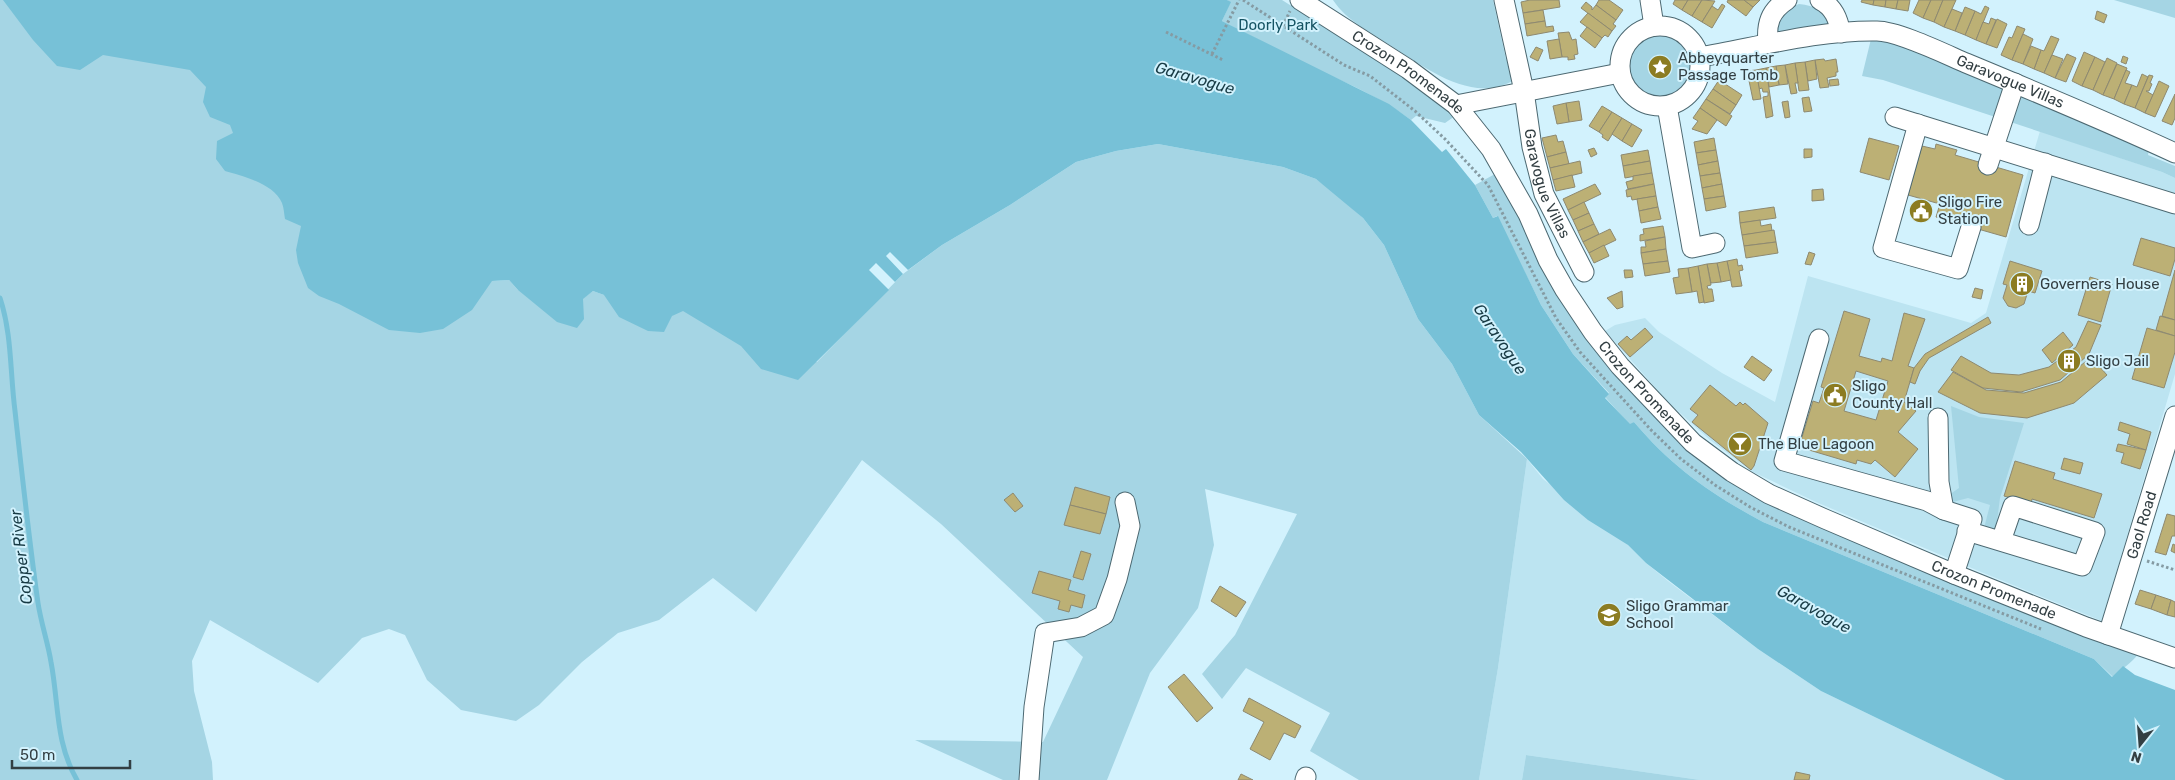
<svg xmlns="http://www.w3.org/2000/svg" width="2175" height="780" viewBox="0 0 2175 780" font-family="Rubik,sans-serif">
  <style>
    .built { fill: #bce4f1 }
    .green { fill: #a5d5e4 }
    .water { fill: #77c1d7 }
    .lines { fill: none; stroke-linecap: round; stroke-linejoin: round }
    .stream { stroke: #77c1d7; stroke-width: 5 }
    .building { fill: #bcb075; stroke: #8e8970; fill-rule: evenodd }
    .minor-casing { stroke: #4c6871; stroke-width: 21 }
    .path { stroke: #859ba3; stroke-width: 3; stroke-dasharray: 2.5 2.5; stroke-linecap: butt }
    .minor { stroke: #fff; stroke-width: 19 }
    .labels { text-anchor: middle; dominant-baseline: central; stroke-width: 4; stroke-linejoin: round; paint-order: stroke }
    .park-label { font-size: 15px; fill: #155363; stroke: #d2f2fd }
    .poi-label { font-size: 15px; fill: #333f43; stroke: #d2f2fd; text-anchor: start }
    .street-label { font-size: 15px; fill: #333f43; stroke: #d2f2fd }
    .water-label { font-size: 16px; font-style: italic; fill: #183b45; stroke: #d2f2fd }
  </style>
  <rect width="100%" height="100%" fill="#d2f2fd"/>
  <g class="built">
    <polygon points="2040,131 2162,172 2175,178 2175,374 2102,621 1981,572 1816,502 1753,472 1710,440 1669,403 1605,331 1615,325 1645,318 1659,332 1722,373 1775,402 1808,276 1971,323 1986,313"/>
    <polygon points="1527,459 1543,479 1628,545 1646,563 1668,581 1758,649 1821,691 2005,780 1700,780 1526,755 1522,780 1479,780 1498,668"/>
  </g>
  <g class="green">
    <polygon points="0,0 425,0 492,281 509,280 518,290 582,299 593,291 604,295 679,298 817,362 903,274 942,245 1010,205 1076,162 1116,151 1158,144 1283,167 1316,179 1335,193 1363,218 1384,245 1418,319 1452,364 1479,415 1527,459 1498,668 1479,780 1359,780 1310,751 1330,713 1246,668 1222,699 1202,674 1235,635 1297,514 1205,489 1214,545 1198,608 1150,673 1107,780 1003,780 915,740 1043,742 1083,657 941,524 862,460 756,612 713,578 659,620 618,633 582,662 539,705 516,721 461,710 427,680 405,635 389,629 362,638 318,683 210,620 192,661 194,691 212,762 213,780 0,780"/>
    <path d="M1227,0H1282L1418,86L1455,116L1445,123L1416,116L1411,120C1382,98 1350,85 1317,69C1285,54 1254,37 1222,21L1230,3Z"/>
    <path d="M1333,0H1493L1506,59L1513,63L1516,79C1472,106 1425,67 1390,45C1369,31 1347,21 1333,0Z"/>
    <polygon points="2114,0 2175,0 2175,18"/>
    <path d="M1799,4C1815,5 1825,12 1829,27L1776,35C1777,19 1784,9 1799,4Z"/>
    <circle cx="1660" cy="66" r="34"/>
    <polygon points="1871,39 1901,43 2149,147 2148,155 2175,166 2175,178 2162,172 1883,80 1862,76"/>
    <path d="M1495,174L1527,228L1690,451L2138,654C2133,662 2120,670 2113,677L2094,659L1763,522C1711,494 1672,467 1634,422L1630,425L1605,397L1609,393L1573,354L1541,305L1497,216L1493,218L1475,185Z"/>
    <polygon points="1951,406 1979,417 2024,423 2000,498 1995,537 1983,532 1990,505 1968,498 1949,503 1949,495 1959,488"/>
    <polygon points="1526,755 1700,780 1522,780"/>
  </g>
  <path class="water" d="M3,0H1227L1231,2L1222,21L1389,104L1411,120L1442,152L1446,149L1475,185L1493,218L1498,216L1541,305L1573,354L1609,394L1605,398L1630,424L1634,422C1672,467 1711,494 1763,522L2094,659L2112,677L2123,666L2135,675L2175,690V780H2005L1821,691L1758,649L1646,563L1628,545L1588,520L1564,500L1521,452L1479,415L1452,364L1418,319L1384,245L1363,218L1316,179L1283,167L1158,144L1116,151L1076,162L1010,205L942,245L908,270L890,252L886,256L903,274L895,282L876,263L869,270L889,290L798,380L761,369L741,346L683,311L672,316L664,332L648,331L619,317L604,295L593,291L583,299L584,319L577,328L557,322L518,290L509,280L492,281L472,310L443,329L420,333L389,330L339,304L319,296L308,288L298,263L296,250L301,226L285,219C284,214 284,208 282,203C274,184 243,176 225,171L216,159L217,141L233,133L230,125L210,117L203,102L206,87L190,70L103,55L80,70L57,66L33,40Z"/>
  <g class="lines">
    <path class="stream" d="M0,298C12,334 10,373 15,411C22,475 29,539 38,603C41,623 48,643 51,662C59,704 55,742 77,780"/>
  </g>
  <g class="building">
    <polygon points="1530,0 1559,0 1560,7 1523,13 1521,2"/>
    <polygon points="1599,0 1609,0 1623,10 1616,20 1596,5"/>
    <polygon points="1675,0 1688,0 1682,10 1673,4"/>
    <polygon points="1688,0 1702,0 1692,16 1682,10"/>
    <polygon points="1702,0 1715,1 1702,22 1692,16"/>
    <polygon points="1728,0 1744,0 1753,7 1746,16 1727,2"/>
    <polygon points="1744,0 1760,0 1753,7"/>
    <polygon points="1862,0 1874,0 1873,5 1861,2"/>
    <polygon points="1874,0 1886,0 1885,7 1873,5"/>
    <polygon points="1886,0 1898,0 1896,9 1885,7"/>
    <polygon points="1898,0 1910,0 1908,11 1896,9"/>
    <polygon points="1919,0 1931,0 1923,18 1913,13"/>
    <polygon points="1931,0 1943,0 1934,22 1923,18"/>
    <polygon points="1943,0 1956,0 1944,27 1934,22"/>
    <polygon points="1586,2 1592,7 1592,10 1596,5 1616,20 1613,24 1616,26 1612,31 1581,8"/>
    <polygon points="1722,4 1725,6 1712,28 1702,22 1712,6 1718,10"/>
    <polygon points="1985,6 1989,8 1976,40 1965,35 1975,11 1981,14"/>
    <polygon points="1965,7 1975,11 1965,35 1955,31"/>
    <polygon points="1952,9 1962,13 1955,31 1944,27"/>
    <polygon points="1543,10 1545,21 1525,24 1523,13"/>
    <polygon points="2097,11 2107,15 2104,23 2095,19"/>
    <polygon points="1588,13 1612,31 1608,37 1605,35 1602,38 1580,22"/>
    <polygon points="1991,18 1996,20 1986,44 1976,40 1983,22 1989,24"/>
    <polygon points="1997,19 2007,24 1997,48 1986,44"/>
    <polygon points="1545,21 1546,27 1553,26 1554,31 1527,36 1525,24"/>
    <polygon points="2017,26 2025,29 2012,60 2001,55 2009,37 2012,38"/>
    <polygon points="1587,27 1602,38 1595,48 1580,36"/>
    <polygon points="1569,32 1572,40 1576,39 1578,54 1574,55 1575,59 1568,60 1568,57 1562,57 1558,33"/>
    <polygon points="2023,34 2033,39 2023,64 2012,60"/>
    <polygon points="2051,36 2059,39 2044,73 2034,69 2041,50 2044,51"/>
    <polygon points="1559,39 1562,57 1550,59 1547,41"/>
    <polygon points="2031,46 2041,50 2034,69 2023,64"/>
    <polygon points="1536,47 1543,50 1538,61 1530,57"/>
    <polygon points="2084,52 2095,57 2082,86 2072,81"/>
    <polygon points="2067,54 2076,58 2066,82 2055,78"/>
    <polygon points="2052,55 2063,59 2055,78 2044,73"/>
    <polygon points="2123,56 2128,58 2126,64 2121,62"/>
    <polygon points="2095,57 2105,62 2093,90 2082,86"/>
    <polygon points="2107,58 2117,63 2103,95 2093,90"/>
    <polygon points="1824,59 1825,61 1836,59 1838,72 1836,72 1836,76 1827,78 1829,87 1820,88 1815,60"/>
    <polygon points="1815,60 1817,79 1808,81 1805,62"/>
    <polygon points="1805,62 1809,90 1799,91 1795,63"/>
    <polygon points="1795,63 1798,83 1795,83 1797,93 1791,94 1785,65"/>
    <polygon points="2117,64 2127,68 2114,99 2103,95"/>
    <polygon points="1785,65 1788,84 1779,85 1776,66"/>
    <polygon points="1776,66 1779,85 1769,87 1766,68"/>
    <polygon points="1766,68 1773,116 1766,118 1763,97 1768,96 1768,92 1763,92 1762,88 1759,89 1756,70"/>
    <polygon points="1756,70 1761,99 1753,100 1747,71"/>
    <polygon points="2126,70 2130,72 2125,83 2132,85 2124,104 2114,99"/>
    <polygon points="2142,74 2148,77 2135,108 2124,104 2132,85 2137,87"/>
    <polygon points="2149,75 2153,76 2150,83 2152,84 2149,91 2146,91 2153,95 2145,113 2135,108"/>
    <polygon points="1838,79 1839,85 1830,86 1829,80"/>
    <polygon points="1719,80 1742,95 1736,105 1713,89"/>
    <polygon points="2159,81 2169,86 2155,117 2145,113"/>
    <polygon points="1713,89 1736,105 1730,114 1706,99"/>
    <polygon points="2175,94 2175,118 2172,125 2162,121"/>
    <polygon points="1809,97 1812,111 1804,112 1802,98"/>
    <polygon points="1706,99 1732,116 1726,126 1700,108"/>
    <polygon points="1579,101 1582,120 1569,122 1566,103"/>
    <polygon points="1788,101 1790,117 1785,118 1782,102"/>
    <polygon points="1566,103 1569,122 1557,124 1553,106"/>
    <polygon points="1602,106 1612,112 1599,132 1589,126"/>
    <polygon points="1700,108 1717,120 1707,134 1692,129 1698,121 1693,118"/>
    <polygon points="1612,112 1622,118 1608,141 1602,137 1603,135 1599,132"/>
    <polygon points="1622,118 1632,124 1622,141 1612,134"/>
    <polygon points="1632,124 1642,130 1632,147 1622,141"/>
    <polygon points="1556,135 1558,142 1563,141 1566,152 1547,157 1542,138"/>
    <polygon points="1714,138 1716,150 1696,153 1694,142"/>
    <polygon points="1869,138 1899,146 1889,180 1860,172"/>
    <polygon points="1936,144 1957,150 1955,155 2023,175 2006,237 1936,217 1940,204 1908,195 1922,146 1935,149"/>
    <polygon points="1594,148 1597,154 1591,157 1588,150"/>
    <polygon points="1804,149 1812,149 1812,157 1804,158"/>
    <polygon points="1648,150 1650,161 1623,166 1621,155"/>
    <polygon points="1716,150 1718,161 1698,165 1696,153"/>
    <polygon points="1566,152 1569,164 1550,168 1547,157"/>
    <polygon points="1580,161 1582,173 1553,180 1550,168"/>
    <polygon points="1650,161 1652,173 1625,178 1623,166"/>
    <polygon points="1718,161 1720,173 1700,176 1698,165"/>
    <polygon points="1652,173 1654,184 1628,189 1626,182 1633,180 1633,176"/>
    <polygon points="1720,173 1722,184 1702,188 1700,176"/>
    <polygon points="1572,175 1575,187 1556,191 1553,180"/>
    <polygon points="1595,184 1601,194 1568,210 1563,199"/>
    <polygon points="1654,184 1656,196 1632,200 1631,196 1627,197 1626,190"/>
    <polygon points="1722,184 1724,196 1704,199 1702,188"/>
    <polygon points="1823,189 1824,200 1812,201 1812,190"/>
    <polygon points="1656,196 1658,207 1639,211 1637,199"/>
    <polygon points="1724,196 1726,207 1706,211 1704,199"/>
    <polygon points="1584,202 1589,213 1573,220 1568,210"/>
    <polygon points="1658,207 1661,219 1641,223 1639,211"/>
    <polygon points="1774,207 1776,218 1740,223 1739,212"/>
    <polygon points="1589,213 1594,224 1578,231 1573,220"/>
    <polygon points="1760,220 1761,226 1771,224 1772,231 1742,235 1740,223"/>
    <polygon points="1594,224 1599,234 1583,242 1578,231"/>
    <polygon points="1663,226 1665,237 1640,241 1640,235 1644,234 1643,229"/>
    <polygon points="1610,229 1616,240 1589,253 1583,242"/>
    <polygon points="1774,230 1776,242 1744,246 1742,235"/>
    <polygon points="1665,237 1666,249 1641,253 1641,247 1646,247 1645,241"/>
    <polygon points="2141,238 2175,248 2175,259 2170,276 2133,265"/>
    <polygon points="1776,242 1778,253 1746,258 1744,246"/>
    <polygon points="1604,245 1609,256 1594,263 1589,253"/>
    <polygon points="1666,249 1668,261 1643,264 1641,253"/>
    <polygon points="1809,252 1815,254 1811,265 1805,264"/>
    <polygon points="1737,259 1738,266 1742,265 1743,270 1739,271 1742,286 1732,287 1727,261"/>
    <polygon points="1668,261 1670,272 1645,276 1643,264"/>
    <polygon points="1727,261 1731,280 1721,282 1717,263"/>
    <polygon points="2010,261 2042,271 2035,293 2028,291 2024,304 2016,308 2008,306 2003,298 2007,285 2003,284"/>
    <polygon points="1717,263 1721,282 1711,283 1707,264"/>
    <polygon points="1707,264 1711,285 1707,286 1708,289 1712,289 1714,301 1704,303 1698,266"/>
    <polygon points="1698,266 1704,302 1699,303 1697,291 1692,292 1688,268"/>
    <polygon points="1688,268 1692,292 1676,294 1673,278 1679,277 1678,269"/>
    <polygon points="1624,270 1632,270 1633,277 1625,278"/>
    <polygon points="2175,270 2175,320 2162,316"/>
    <polygon points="2090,277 2112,284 2101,322 2078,315"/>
    <polygon points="1975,288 1983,290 1981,299 1972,297"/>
    <polygon points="1622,291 1623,307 1617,309 1607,298"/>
    <path d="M1844,311L1870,319L1859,356L1881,362L1882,358L1892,361L1904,313L1925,319L1908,366L1914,368L1904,402L1916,411L1898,432L1918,449L1895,477L1875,460L1871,464L1857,460L1856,464L1799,447L1813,401L1819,403L1824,388L1821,387ZM1856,371L1888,381L1876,420L1844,411Z"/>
    <polygon points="2160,316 2175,320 2175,336 2156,330"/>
    <polygon points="1988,317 1991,323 1929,358 1920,371 1915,384 1910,382 1914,368 1925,354"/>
    <polygon points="2088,321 2101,325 2089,354 2060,380 2021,392 1983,388 1951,370 1961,356 1991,373 2019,375 2049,367 2076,347"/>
    <polygon points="1645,328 1653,337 1630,357 1618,344 1627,336 1631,340"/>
    <polygon points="2147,328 2175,336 2175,352 2164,388 2132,379"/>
    <polygon points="2063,332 2073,345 2052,363 2042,350"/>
    <polygon points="1752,356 1772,370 1764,381 1744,367"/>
    <polygon points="2091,357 2107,375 2074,403 2027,418 1980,413 1938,392 1953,372 1986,390 2024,393 2061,382"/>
    <polygon points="1710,385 1736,406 1740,402 1743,405 1745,403 1768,423 1754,466 1751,470 1692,422 1698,415 1690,409"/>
    <polygon points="2120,422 2151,432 2146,450 2127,444 2130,434 2118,430"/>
    <polygon points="2118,444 2146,450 2140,469 2121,463 2124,453 2116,451"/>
    <polygon points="2064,458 2083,463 2080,474 2061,469"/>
    <polygon points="2015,461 2055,473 2053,479 2102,494 2094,518 2032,499 2031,504 2004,496"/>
    <polygon points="1075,487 1110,497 1106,514 1070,505"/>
    <polygon points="1013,493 1023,506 1015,512 1004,500"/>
    <polygon points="1070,505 1106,514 1100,534 1064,525"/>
    <polygon points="2167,514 2175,516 2175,536 2172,536 2166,555 2155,552"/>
    <polygon points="2173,544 2175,545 2175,553 2171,551"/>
    <polygon points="1081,551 1091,554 1083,580 1073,577"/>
    <polygon points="1039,571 1071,580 1068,590 1085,595 1082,608 1071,605 1069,612 1058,609 1060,601 1032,593"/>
    <polygon points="1220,586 1246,602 1236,617 1211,601"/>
    <polygon points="2140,590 2156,595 2151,609 2135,604"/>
    <polygon points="2156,595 2171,600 2167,615 2151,609"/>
    <polygon points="2171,600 2175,602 2175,617 2167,615"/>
    <polygon points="1184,674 1213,708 1197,722 1168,687"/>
    <polygon points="1249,698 1301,726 1295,738 1284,733 1270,760 1250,749 1264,722 1243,711"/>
    <polygon points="1796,772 1810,775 1809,780 1794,780"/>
    <polygon points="1241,774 1253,780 1238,780"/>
  </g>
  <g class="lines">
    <g class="minor-casing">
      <g id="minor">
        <path id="s1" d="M1300,0L1408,69L1456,105L1491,149L1528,214L1548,260L1565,290L1593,332L1620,366L1693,443L1732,472L1769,494L1825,519L1954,574L2086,627L2175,658"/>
        <path id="s2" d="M1504,0L1524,91L1532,147L1544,194L1584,272"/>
        <polyline points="1650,0 1654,26"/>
        <path d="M1820,0C1834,7 1838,19 1841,33"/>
        <circle cx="1660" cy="66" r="40"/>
        <path d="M1768,43C1766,24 1770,11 1787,0"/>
        <path id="s3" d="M1700,57C1758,47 1818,30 1877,31C1898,31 1945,54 1966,63C2036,92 2106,121 2175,153"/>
        <polyline points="1456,105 1620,73"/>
        <polyline points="1667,106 1692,248 1715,243"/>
        <polyline points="1895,117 2175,204"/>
        <polyline points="1918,124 1883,248 1958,269 1971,227"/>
        <polyline points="1988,165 2015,83"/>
        <polyline points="2029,225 2045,163"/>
        <polyline points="1819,339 1784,461 1927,501 1944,510 1972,519 1954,574"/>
        <polyline points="1938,418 1939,482 1944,510"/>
        <polyline points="1967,531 2082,566 2095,532 2013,506 2001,541"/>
        <path id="s4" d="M2108,635L2175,416"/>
        <polyline points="1029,780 1034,707 1045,633 1081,627 1104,615 1117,579 1130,526 1125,502"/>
        <polyline points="1305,780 1306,777"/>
      </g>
    </g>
    <g class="path">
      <polyline points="1243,0 1344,65 1370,76 1415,111 1445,139 1488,185 1556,318 1580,352 1652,431 1681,459 1715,485 1750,507 1789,527 2041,629"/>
      <polyline points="1283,26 1290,11"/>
      <polyline points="1166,32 1223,60"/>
      <polyline points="1212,54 1239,0"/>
      <polyline points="2147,561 2175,570"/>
    </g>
    <use href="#minor" class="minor"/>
  </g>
  <defs>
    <g id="sight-disc" transform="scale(1.25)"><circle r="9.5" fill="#8c7c22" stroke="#d2f2fd"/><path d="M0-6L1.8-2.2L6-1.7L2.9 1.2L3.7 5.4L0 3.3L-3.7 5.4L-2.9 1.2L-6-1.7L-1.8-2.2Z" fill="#fff"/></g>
    <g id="civic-disc" transform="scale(1.25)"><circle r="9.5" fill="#8c7c22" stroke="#d2f2fd"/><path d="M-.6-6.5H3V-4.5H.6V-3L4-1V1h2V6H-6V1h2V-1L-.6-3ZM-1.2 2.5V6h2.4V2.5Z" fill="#fff"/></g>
    <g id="building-disc" transform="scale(1.25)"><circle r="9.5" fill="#8c7c22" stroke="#d2f2fd"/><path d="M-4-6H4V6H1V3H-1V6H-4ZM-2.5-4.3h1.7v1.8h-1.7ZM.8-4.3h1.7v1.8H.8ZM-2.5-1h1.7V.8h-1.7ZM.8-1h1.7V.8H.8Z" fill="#fff"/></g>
    <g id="bar-disc" transform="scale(1.25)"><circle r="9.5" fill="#8c7c22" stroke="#d2f2fd"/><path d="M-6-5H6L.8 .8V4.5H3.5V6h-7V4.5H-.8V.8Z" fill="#fff"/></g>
    <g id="school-disc" transform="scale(1.25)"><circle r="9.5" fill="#8c7c22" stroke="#d2f2fd"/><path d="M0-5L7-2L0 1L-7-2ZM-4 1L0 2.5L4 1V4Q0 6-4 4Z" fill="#fff"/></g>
  </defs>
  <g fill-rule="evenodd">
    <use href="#sight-disc" x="1660" y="67"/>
    <use href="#civic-disc" x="1921" y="211"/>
    <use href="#building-disc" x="2022" y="284"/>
    <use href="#building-disc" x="2069" y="361"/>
    <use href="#civic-disc" x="1835" y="395"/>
    <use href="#bar-disc" x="1740" y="444"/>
    <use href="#school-disc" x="1609" y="615"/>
  </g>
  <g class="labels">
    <g class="park-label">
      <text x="1278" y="25">Doorly Park</text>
    </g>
    <g class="poi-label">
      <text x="1678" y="58">Abbeyquarter<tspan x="1678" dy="17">Passage Tomb</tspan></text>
      <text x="1938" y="202">Sligo Fire<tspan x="1938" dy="17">Station</tspan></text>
      <text x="2040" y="284">Governers House</text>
      <text x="2086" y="361">Sligo Jail</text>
      <text x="1852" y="386">Sligo<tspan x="1852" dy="17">County Hall</tspan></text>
      <text x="1758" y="444">The Blue Lagoon</text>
      <text x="1626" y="606">Sligo Grammar<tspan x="1626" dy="17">School</tspan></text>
    </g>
    <g class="street-label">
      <text stroke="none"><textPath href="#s1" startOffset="130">Crozon Promenade</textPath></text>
      <text stroke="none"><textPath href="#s3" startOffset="322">Garavogue Villas</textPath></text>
      <text stroke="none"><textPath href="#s2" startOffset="189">Garavogue Villas</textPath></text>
      <text stroke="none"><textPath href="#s1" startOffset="535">Crozon Promenade</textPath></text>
      <text stroke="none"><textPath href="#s4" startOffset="115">Gaol Road</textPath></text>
      <text stroke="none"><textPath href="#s1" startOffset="940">Crozon Promenade</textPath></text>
    </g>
    <g class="water-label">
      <text transform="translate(1195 78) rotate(16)">Garavogue</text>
      <text transform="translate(1500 339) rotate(56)">Garavogue</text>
      <text transform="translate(21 557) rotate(-97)">Copper River</text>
      <text transform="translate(1814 609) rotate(29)">Garavogue</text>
    </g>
  </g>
  <g transform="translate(2140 745) rotate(197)" stroke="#d2f2fd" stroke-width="4" paint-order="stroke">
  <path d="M0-4L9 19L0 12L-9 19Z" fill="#333f43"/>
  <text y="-8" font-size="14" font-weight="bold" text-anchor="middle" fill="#333f43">N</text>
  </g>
  <path d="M12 760v8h118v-8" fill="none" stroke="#333f43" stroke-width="2.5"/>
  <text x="20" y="760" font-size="15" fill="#333f43" stroke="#d2f2fd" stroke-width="4" paint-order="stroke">50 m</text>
</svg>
